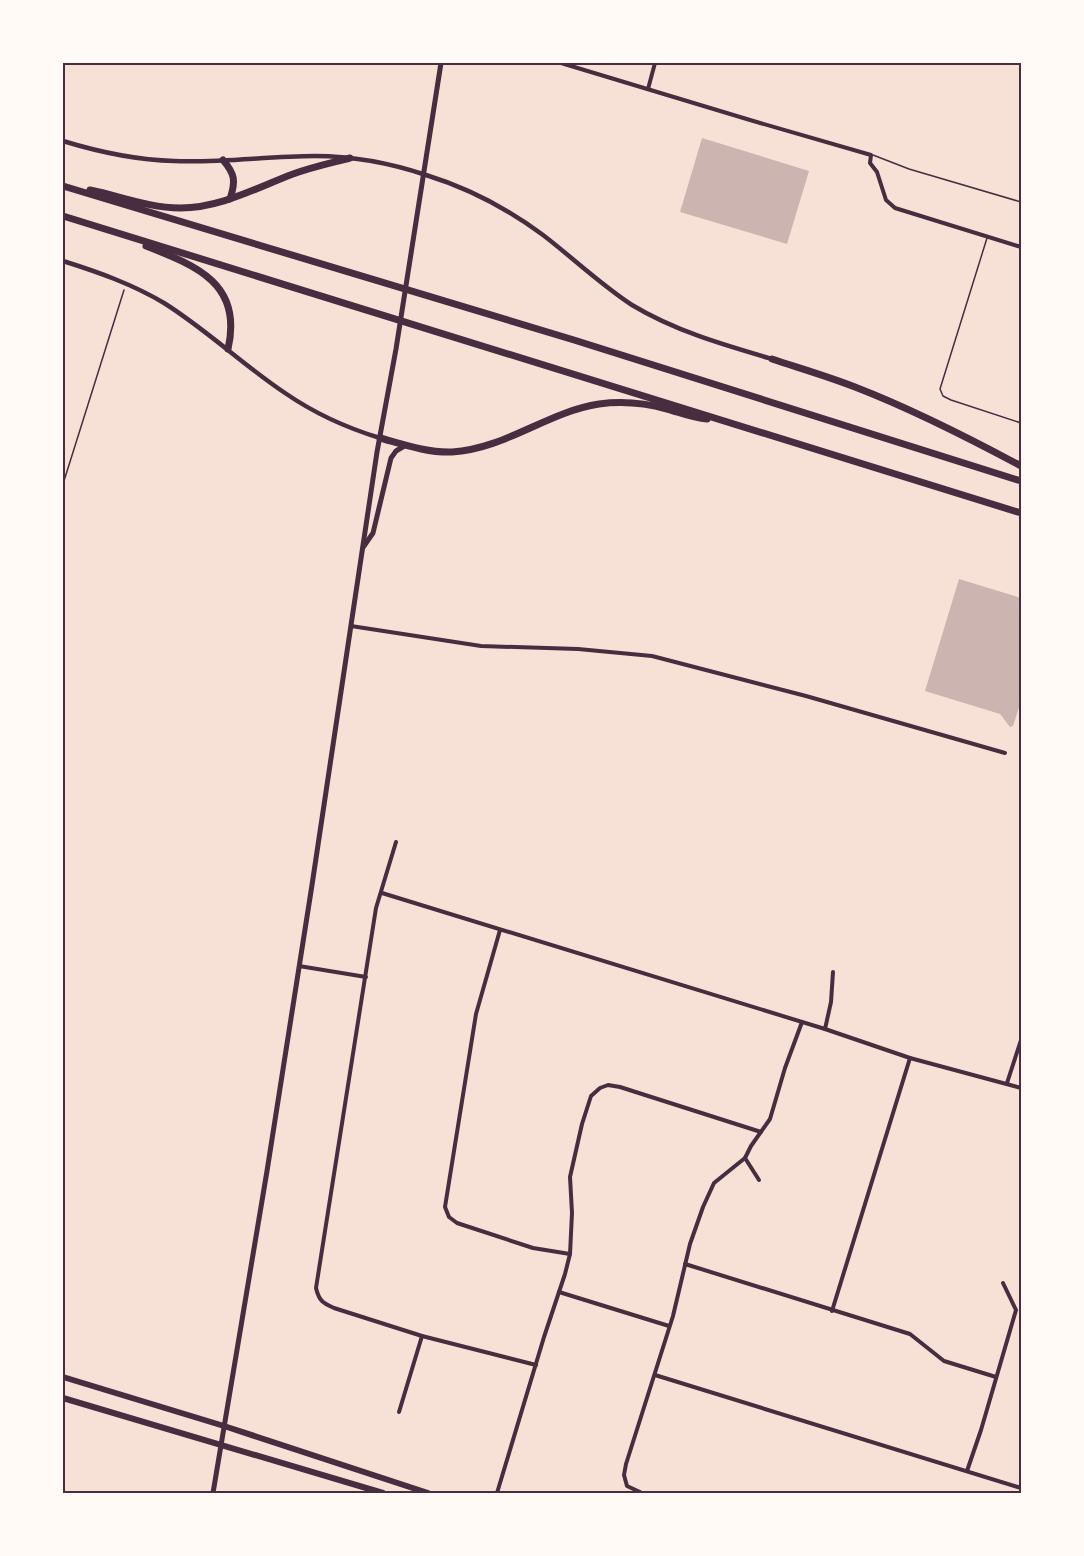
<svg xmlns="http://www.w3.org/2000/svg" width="1084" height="1556" viewBox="0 0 1084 1556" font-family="'Noto Sans',sans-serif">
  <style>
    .building { fill: #ccb4b1 }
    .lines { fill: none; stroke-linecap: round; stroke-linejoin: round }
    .path { stroke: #4a2c40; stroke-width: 1.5 }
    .service { stroke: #4a2c40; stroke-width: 1.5 }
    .minor { stroke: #4a2c40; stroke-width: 4 }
    .tertiary { stroke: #4a2c40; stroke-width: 4.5 }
    .secondary { stroke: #4a2c40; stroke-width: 5 }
    .primary { stroke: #4a2c40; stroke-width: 6 }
    .motorway { stroke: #4a2c40; stroke-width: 7 }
    .neatline { fill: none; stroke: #4a2c40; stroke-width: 2 }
  </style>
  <rect width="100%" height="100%" fill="#f7e1d7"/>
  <g class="building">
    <polygon points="702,138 809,171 787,244 680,212"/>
    <polygon points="959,579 1021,598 1021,701 1013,726 1010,727 1000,714 925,691"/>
  </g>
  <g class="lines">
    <polyline class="path" points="63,484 124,290"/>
    <g class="service">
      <polyline points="873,155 909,169 1021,202"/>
      <polyline points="987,238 940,389 943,396 951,400 1021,423"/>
    </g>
    <g class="minor">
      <polyline points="561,63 750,120 871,155 870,163 877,172 886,200 895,208 1021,247"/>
      <polyline points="648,89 655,63"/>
      <polyline points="351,626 481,646 578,649 652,656 806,696 1005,753"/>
      <path d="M396,842L376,908L316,1288C319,1301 323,1303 334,1308L422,1336L536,1365"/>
      <polyline points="382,893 825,1029 910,1058 1021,1088"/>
      <polyline points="500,930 476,1014 445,1207 449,1217 457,1223 533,1248 570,1254"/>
      <polyline points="299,966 366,977"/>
      <polyline points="825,1029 831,1002 833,972"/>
      <polyline points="1007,1083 1021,1040"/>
      <polyline points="745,1158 759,1180"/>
      <polyline points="685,1264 910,1334 944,1361 996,1377"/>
      <polyline points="559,1292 669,1326"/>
      <polyline points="832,1311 910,1058"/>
      <polyline points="655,1375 1021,1488"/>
      <polyline points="399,1412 422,1336"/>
      <polyline points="967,1471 981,1430 1016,1310 1003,1283"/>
      <polyline points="497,1493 544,1337 565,1274 570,1254 572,1213 570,1177 582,1124 591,1096 600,1088 608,1085 620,1087 761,1132"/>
      <polyline points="642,1493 627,1486 624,1475 626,1464 673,1316 690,1244 703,1207 714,1183 745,1158 751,1146 770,1119 785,1068 802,1022"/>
    </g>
    <g class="tertiary">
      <path d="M63,141C99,152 137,160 174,161C221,163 268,156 315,156C353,156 390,163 426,175C468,188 508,209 543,235C573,258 600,284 632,305C675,331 724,345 772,359"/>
      <path d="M63,261C98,272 132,284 164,303C207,330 243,365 285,393C314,413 347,428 380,438"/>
    </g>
    <g class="secondary">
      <polyline points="364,546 373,533 391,458 396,451 406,445"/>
      <polyline points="213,1493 267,1171 312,885 377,452 396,349 441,63"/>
    </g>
    <g class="primary">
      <polyline points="63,1377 224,1426 428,1493"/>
      <polyline points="63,1398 383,1493"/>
    </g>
    <g class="motorway">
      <path d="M223,160C235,174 236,181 230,199"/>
      <polyline points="63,186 574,340 1021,481"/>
      <path d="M90,190C120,196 149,208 180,208C220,208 256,188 293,174C312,167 331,163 350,158"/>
      <polyline points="63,216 1021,513"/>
      <path d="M146,246C197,266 243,284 228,349"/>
      <path d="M772,359C799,368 827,376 855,387C912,409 967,437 1021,466"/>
      <path d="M380,438C402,444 428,453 452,452C505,449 547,412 599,404C622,401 645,403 667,409C681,413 693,418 707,419"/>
    </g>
  </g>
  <rect width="1084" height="1556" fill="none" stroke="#fffaf5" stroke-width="129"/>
  <rect x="64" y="64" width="956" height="1428" class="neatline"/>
</svg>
